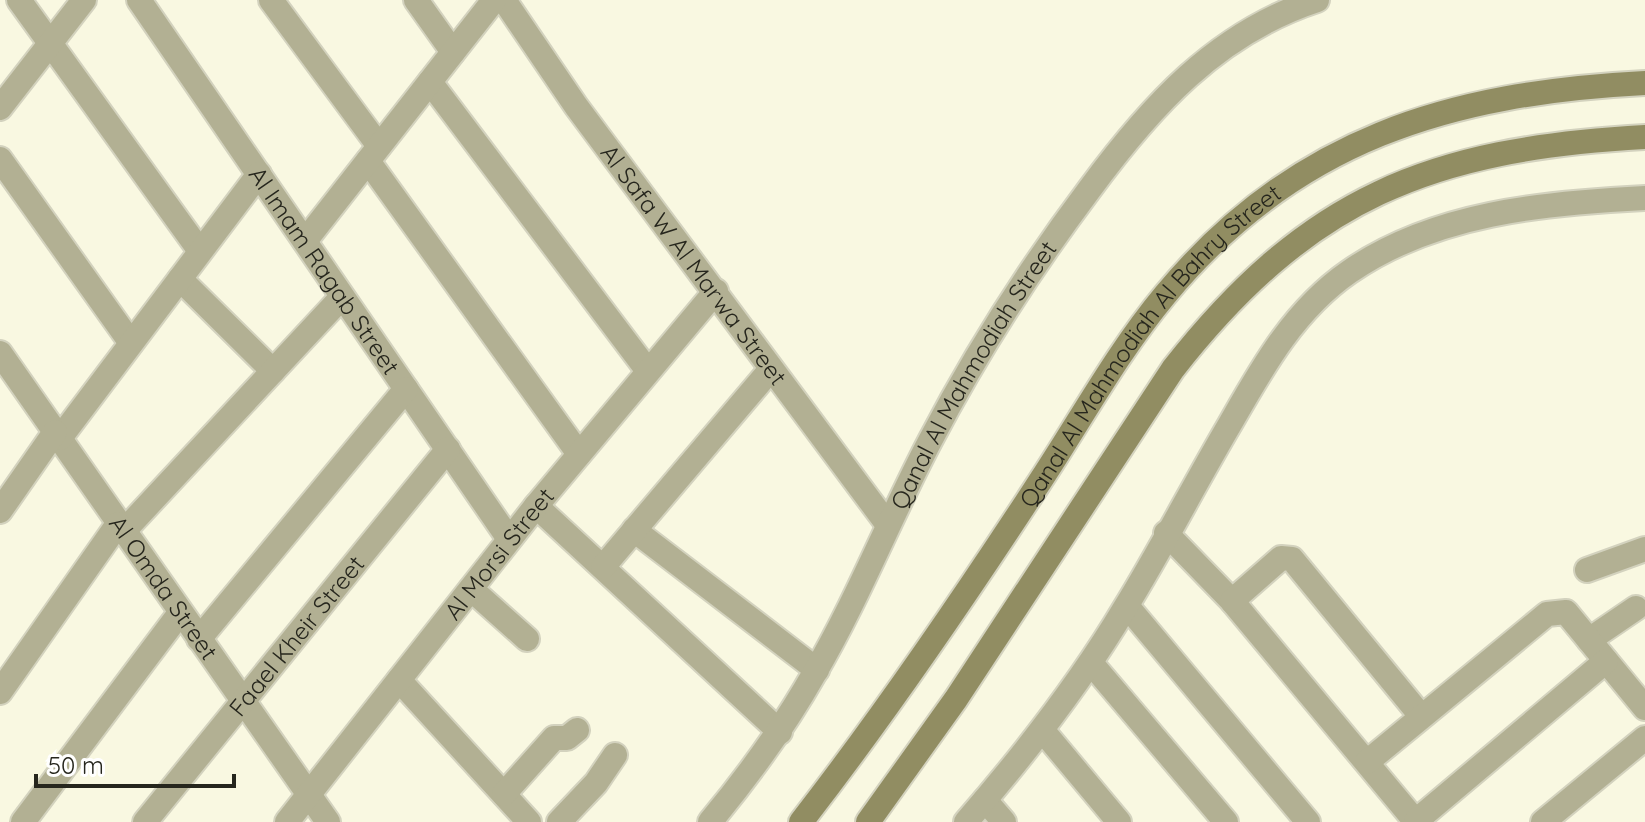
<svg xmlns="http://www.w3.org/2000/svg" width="1645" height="822" viewBox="0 0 1645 822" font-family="Quicksand,sans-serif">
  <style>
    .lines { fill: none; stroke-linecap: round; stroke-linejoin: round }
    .minor-casing { stroke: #d3d2be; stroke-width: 28 }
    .tertiary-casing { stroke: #d3d2be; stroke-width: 28 }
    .secondary-casing { stroke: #d3d2be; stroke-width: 28 }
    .minor { stroke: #b2b093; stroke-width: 24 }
    .tertiary { stroke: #b2b093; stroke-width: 24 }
    .secondary { stroke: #918d62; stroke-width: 24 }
    .labels { text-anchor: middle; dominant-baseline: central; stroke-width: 7; stroke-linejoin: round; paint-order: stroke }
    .street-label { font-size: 24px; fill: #26261d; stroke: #fff }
  </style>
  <rect width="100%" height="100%" fill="#f9f8e1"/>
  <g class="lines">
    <g class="minor-casing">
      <g id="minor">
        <polyline points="19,0 200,251"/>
        <path id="s1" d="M139,0L509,539"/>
        <polyline points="271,0 379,146"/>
        <polyline points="416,0 453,52"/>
        <path id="s2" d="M504,0L576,106L888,525"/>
        <polyline points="430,82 648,371"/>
        <polyline points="0,108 84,0"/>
        <polyline points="0,159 131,343"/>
        <polyline points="368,161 579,454"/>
        <polyline points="305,241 494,0"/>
        <polyline points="180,279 273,371"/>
        <path id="s3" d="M0,353L328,822"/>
        <polyline points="60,438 259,174"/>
        <polyline points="536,506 780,732"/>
        <polyline points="0,511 55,432"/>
        <polyline points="634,530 817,670"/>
        <polyline points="123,532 342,297"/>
        <polyline points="1166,533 1232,601 1416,822"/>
        <polyline points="603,567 771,369"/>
        <polyline points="1587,570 1645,549"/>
        <polyline points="471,589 527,639"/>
        <polyline points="1232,601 1281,558 1292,559 1421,716"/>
        <polyline points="1127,606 1308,822"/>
        <polyline points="199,639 406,389"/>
        <polyline points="1589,640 1636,608"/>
        <polyline points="1091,663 1226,822"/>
        <polyline points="399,680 529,822"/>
        <polyline points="0,692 118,524"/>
        <polyline points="1043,731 1119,822"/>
        <polyline points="1367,762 1547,614 1566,612 1645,708"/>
        <polyline points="504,794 554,738 567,738 577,730"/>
        <polyline points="985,800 1004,822"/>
        <polyline points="1416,821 1606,661"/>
        <polyline points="23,822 180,613"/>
        <path id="s4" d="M145,822L448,449"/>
        <path id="s5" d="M287,822L536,506L716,291"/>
        <polyline points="559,822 596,783 615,755"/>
        <polyline points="1543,822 1645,738"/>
      </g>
    </g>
    <g class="tertiary-casing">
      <g id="tertiary">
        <path id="s6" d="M710,822C749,775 784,727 814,674C858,599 890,517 930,441C976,353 1029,270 1089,190C1150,107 1216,33 1317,0"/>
        <path d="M966,822C1025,754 1079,685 1125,608C1162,548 1194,485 1230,424C1262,368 1294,310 1349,272C1434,213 1544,203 1645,198"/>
      </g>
    </g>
    <g class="secondary-casing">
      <g id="secondary">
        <path id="s7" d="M801,822C885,714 962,601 1037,486C1079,423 1116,354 1165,295C1294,139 1450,93 1645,83"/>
        <path d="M868,822L956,699L1173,369C1308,197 1430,149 1645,137"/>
      </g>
    </g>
    <use href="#minor" class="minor"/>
    <use href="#tertiary" class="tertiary"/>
    <use href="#secondary" class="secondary"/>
  </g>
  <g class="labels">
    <g class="street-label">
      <text stroke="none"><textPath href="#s2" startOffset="326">Al Safa W Al Marwa Street</textPath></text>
      <text stroke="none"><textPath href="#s1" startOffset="328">Al Imam Ragab Street</textPath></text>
      <text stroke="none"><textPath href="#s7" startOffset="592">Qanal Al Mahmodiah Al Bahry Street</textPath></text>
      <text stroke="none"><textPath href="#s6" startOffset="520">Qanal Al Mahmodiah Street</textPath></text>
      <text stroke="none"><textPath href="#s5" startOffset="342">Al Morsi Street</textPath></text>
      <text stroke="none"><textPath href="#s3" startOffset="286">Al Omda Street</textPath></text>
      <text stroke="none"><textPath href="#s4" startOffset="240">Faael Kheir Street</textPath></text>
    </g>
  </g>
  <path d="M36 774v12h198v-12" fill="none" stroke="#26261d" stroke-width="4"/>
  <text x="48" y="774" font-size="24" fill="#26261d" stroke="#ffffff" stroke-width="6" paint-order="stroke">50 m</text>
</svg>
